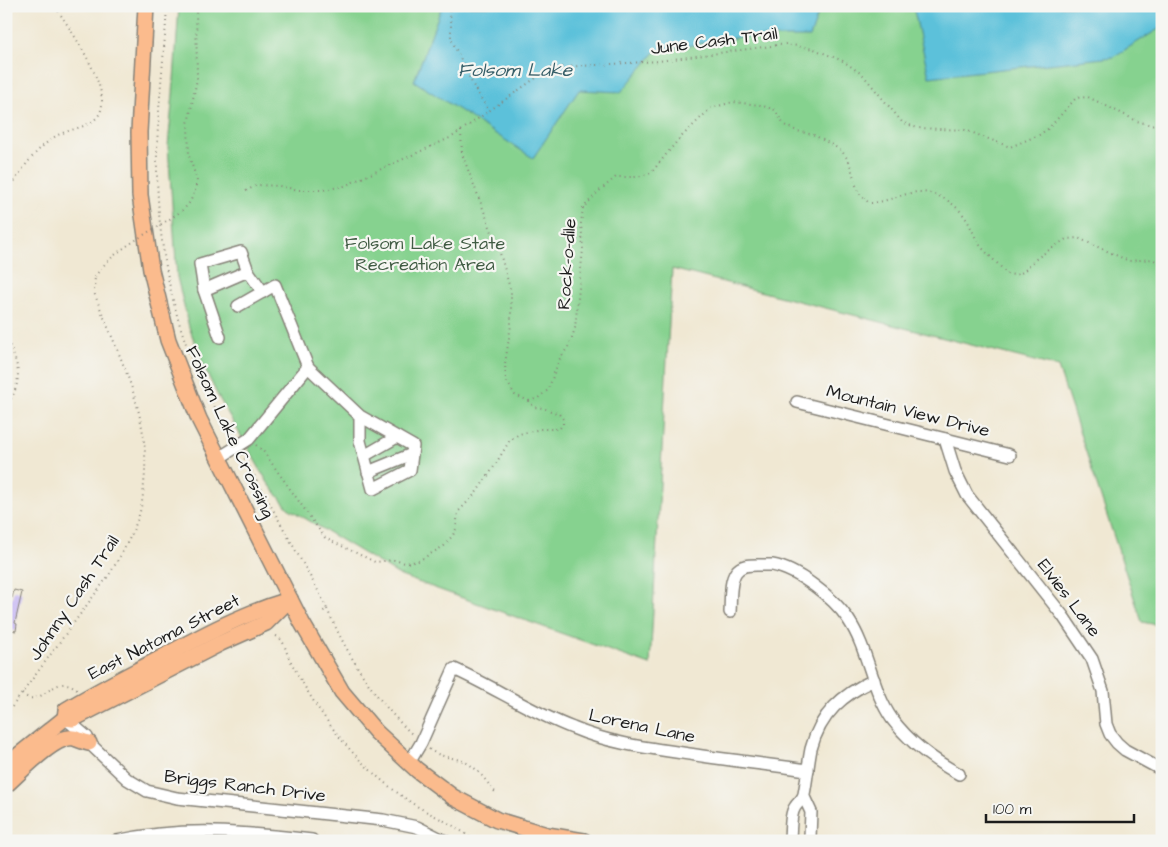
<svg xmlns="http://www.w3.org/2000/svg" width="1168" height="847" viewBox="0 0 1168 847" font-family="'Architects Daughter',sans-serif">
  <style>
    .green { fill: #86d28f; stroke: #517756 }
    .water { fill: #5cc1da; stroke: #3c6e7b }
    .building { fill: #beacf4 }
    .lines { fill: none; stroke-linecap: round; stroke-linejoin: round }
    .minor-casing { stroke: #868278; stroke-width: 14 }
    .major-casing { stroke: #868278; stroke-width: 18 }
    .path { stroke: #868278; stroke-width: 2; stroke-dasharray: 1 4; stroke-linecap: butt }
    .minor { stroke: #fff; stroke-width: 11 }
    .major { stroke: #fbbb8d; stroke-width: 15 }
    .path-bridge { stroke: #868278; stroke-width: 2; stroke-dasharray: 1 4; stroke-linecap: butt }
    .labels { text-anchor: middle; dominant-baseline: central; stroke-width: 4.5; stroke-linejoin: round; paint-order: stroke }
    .street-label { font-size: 18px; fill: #1c1c1c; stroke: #f6f6f2 }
    .park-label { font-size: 18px; fill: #415c44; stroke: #f6f6f2 }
    .water-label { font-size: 19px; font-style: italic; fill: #365e68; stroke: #f6f6f2 }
  </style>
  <rect width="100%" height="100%" fill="#f6f6f2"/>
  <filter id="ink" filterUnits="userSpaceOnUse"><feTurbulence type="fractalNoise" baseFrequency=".02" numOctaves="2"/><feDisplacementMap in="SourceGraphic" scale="10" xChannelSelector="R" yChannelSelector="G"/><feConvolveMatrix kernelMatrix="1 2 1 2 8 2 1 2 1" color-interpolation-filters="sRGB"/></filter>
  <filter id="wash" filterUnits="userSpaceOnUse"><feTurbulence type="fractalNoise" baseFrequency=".0096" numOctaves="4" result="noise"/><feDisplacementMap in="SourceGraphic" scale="20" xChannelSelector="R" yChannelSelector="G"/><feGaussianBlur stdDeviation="1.12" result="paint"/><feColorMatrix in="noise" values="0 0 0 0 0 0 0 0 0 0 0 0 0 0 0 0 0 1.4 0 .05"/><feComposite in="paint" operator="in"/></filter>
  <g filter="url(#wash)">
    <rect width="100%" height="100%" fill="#f0e8d3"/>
    <polygon class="green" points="179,6 1162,6 1162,626 1142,622 1058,367 672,269 650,665 401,576 288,508 268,483 218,396 204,367 189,327 177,277 168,146 173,94"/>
    <g class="water">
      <polygon points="442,6 821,6 810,37 740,37 656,51 621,92 579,90 533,158 414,81"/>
      <polygon points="913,6 1162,6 1162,27 1113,57 929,77"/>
    </g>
    <g id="blocks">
      <polygon class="building" points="14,590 22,592 15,623 17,624 16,631 6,629 6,597 12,598"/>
    </g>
  </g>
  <g filter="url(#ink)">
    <use href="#blocks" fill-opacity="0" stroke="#868278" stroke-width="1"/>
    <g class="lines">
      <g class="minor-casing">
        <g id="minor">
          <polyline points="204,290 200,264 241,252 248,271"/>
          <polyline points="220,337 204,290 248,271 263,292"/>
          <polyline points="308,367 360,416 413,446 410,470 373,489 360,441 360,416"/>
          <polyline points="797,402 1010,455"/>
          <polyline points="945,439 955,471 967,495 1063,616 1092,659 1103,691 1106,724 1110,734 1117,743 1125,750 1162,770"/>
          <polyline points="364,456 397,437"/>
          <polyline points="219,458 249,439 308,367 275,285 238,306"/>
          <polyline points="368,472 412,454"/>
          <path d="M730,612C731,600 729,582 736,572C741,565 749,565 757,565C762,565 767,565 772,565C797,569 834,598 848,619C869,650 871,689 892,719C910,743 933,760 959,774"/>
          <polyline points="65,718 87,737 89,743 127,779 147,791 177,798 383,820 417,827 445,841"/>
          <path d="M409,763L421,743L454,669C494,687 531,712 573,728C606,742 641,747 676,752C720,759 764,764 808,770"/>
          <polyline points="804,797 811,812 810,837 808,841"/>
          <path d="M116,841C186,826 242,832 312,840"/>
          <path d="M791,841L790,837C791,828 790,814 795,807C798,802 803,800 804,794C807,779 808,764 811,749C820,714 843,694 874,680"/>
        </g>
      </g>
      <g class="major-casing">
        <g id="major">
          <polyline points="146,6 139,132 140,195 151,270 168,340 199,419 302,623 342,692 376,732 417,770 453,797 497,820 547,835 584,841"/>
          <path d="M65,718L66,710C97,691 129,675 161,658C201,636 242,614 286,601"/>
          <polyline points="6,768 20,754 65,718 73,719 221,643 266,623 290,599"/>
          <path d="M6,785C20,773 55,734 74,738C78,739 83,742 89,743"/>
        </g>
      </g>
      <g class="path">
        <path d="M167,6C164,62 156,118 157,173C158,233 168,296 189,352C200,382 216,410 232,437"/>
        <polyline points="448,6 451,19 451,39 475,89 489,111"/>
        <polyline points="195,191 197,180 189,156 188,124 197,79 196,6"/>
        <polyline points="246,191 257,185 279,186 299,190 323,190 344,186 452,137 550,68 659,61 786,44 814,49 843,61 863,75 902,122 917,128 965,130 1010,147 1039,135 1049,128 1076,98 1088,97 1137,121 1162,128"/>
        <path d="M6,194C21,171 33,151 56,136C68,129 89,128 98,116C116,93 69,28 55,6"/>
        <path d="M6,331C9,352 23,365 16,387C14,394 12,399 6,404"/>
        <path d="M529,401L538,398L548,390L559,360L570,344L575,328L583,249L581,223L583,208L598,192L616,177H637L651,173L678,140L711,108L733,102L760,105L775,110L784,125L797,131L814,135L841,150L849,161L858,192L869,203C885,203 900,194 917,192C937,191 958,204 968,222C972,229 975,238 980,245C988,256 999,263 1006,274L1016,275L1023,272L1037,258L1066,239L1078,238L1129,261L1152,259L1162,264"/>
        <polyline points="256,445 263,451 325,538 375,562 394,560 405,563 418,561 444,546 453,535 456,529 458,512 476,493 492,470 510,440 519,434 541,429 555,429 560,428 563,424 563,419 559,414 543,408 534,407 529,401 515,395 506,380 505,364 511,325 511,292 500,253 462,154 461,131"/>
        <polyline points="242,454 321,596 327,609 322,612"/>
        <path d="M327,609C349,658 375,700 414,736"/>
        <path d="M276,636C285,640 285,650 289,658C302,683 316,707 334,730C355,758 382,783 412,803C431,816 457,824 473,841"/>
        <path d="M22,694C43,711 53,670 77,689"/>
        <path d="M6,715L109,575C120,557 131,538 138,518C142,507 143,495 144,484C152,415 119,358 95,295L94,289L95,277"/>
        <path d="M429,749C439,757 451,757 463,761C477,767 485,780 495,792"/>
      </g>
      <use href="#minor" class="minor"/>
      <use href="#major" class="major"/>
      <path class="path-bridge" d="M95,277C111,249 158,229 184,209L190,202L195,191"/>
    </g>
  </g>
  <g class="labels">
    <g class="street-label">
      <text transform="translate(714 41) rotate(-7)">June Cash Trail</text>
      <text transform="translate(567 264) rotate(-86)">Rock-o-dile</text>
      <text transform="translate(908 411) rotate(14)">Mountain View Drive</text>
      <text transform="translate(230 432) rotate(65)">Folsom Lake Crossing</text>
      <text transform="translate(74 598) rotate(-56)">Johnny Cash Trail</text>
      <text transform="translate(1069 598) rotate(53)">Elvies Lane</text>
      <text transform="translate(164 637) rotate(-27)">East Natoma Street</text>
      <text transform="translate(642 726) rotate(12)">Lorena Lane</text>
      <text transform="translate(245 786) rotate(7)">Briggs Ranch Drive</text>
    </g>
    <g class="park-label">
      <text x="425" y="243">Folsom Lake State<tspan x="425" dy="21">Recreation Area</tspan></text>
    </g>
    <g class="water-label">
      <text x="515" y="70">Folsom Lake</text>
    </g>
  </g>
  <rect width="1168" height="847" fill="none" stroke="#f6f6f2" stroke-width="25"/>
  <path d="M986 814v8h148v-8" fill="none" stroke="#1c1c1c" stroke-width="2.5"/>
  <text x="993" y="814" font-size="15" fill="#1c1c1c" stroke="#f6f6f2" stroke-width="4" paint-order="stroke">100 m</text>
</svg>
